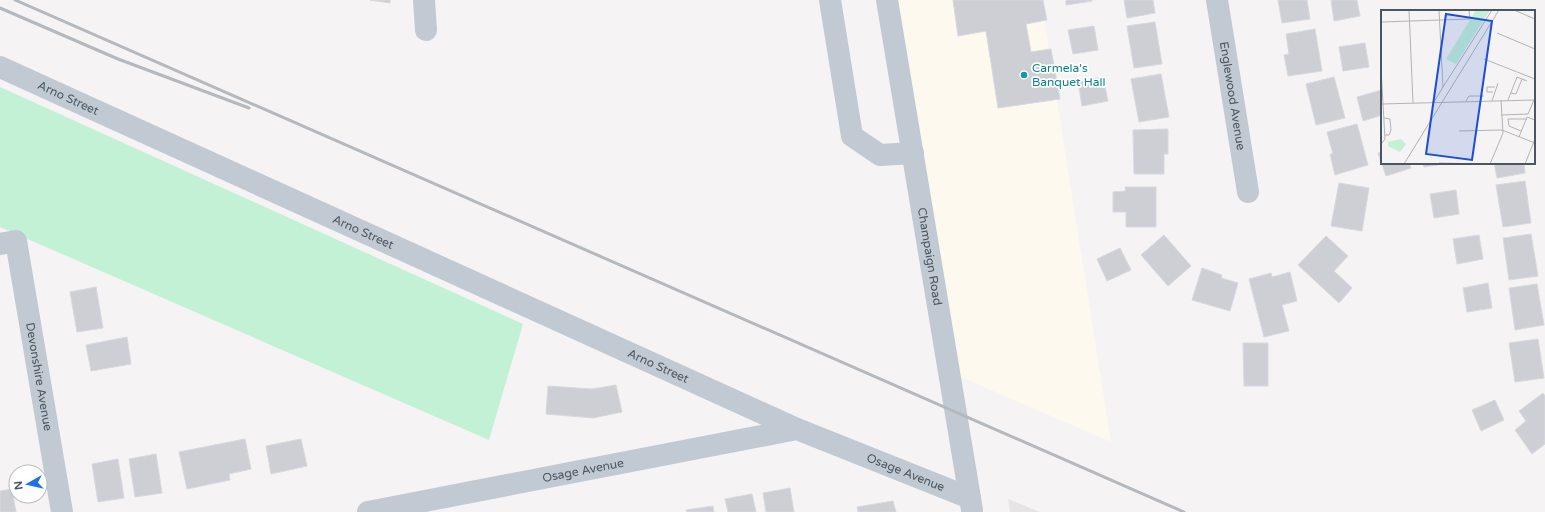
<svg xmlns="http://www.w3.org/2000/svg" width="1545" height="512" viewBox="0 0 1545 512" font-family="'Varela Round',sans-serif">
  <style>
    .commercial { fill: #fdf9ef }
    .education { fill: #e6e4e5 }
    .green { fill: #c3f1d5 }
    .building { fill: #cdcfd5; stroke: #d7d9de }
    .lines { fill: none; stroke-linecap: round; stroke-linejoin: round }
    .minor { stroke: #c1cad2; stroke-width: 22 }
    .rail { stroke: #b5b8bd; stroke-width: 3 }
    .culture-dot { fill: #0f9aa8; stroke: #fff; stroke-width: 1.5 }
    .labels { text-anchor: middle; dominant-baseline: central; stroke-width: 3.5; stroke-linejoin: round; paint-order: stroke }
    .culture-label { font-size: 12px; fill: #0d838f; stroke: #fff; text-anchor: start }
    .street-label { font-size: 12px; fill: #4a5661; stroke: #fff }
    .inset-road { fill: none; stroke: #b1b4b9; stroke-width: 1 }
    .view { fill: #1d4ed8; fill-opacity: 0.15; stroke: #1d4ed8; stroke-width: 2 }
    .inset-edge { fill: none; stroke: #4a5661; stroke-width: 2 }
  </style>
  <rect width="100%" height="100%" fill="#f5f3f3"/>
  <polygon class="commercial" points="887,0 1041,0 1111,442 949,372"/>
  <polygon class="education" points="1008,499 1040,512 1010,512"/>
  <polygon class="green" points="0,87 523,324 489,440 0,227"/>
  <g class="building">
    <polygon points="370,0 390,0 390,3"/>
    <polygon points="953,0 1043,0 1047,20 1026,24 1031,52 1051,49 1060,99 998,108 986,31 958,36"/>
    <polygon points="1066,0 1092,0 1092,1 1066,5"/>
    <polygon points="1124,0 1153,0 1155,13 1127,18"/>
    <polygon points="1278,0 1307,0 1310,19 1282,23"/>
    <polygon points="1331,0 1357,0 1360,16 1334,21"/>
    <polygon points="1155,22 1162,64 1134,68 1127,26"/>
    <polygon points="1094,26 1098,50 1073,54 1068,30"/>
    <polygon points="1315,29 1322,71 1288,76 1284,55 1289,54 1286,34"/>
    <polygon points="1365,43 1369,67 1343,71 1339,47"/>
    <polygon points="1161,74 1169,117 1139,122 1131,79"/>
    <polygon points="1103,77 1108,101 1082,106 1078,82"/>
    <polygon points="1334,77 1345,118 1316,125 1306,84"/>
    <polygon points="1382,90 1382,115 1363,121 1357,97"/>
    <polygon points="1357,124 1368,165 1335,175 1330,154 1333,154 1327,132"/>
    <polygon points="1168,129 1168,154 1164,154 1164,174 1134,174 1133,130"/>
    <polygon points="1382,152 1382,163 1409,163 1411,168 1386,176 1378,153"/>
    <polygon points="1423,163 1449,163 1424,167"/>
    <polygon points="1494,163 1524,163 1525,173 1497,178"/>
    <polygon points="1525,181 1531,223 1503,227 1496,185"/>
    <polygon points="1339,183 1369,188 1362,231 1331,226"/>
    <polygon points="1125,187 1156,187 1156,227 1126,227 1126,212 1113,212 1113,192 1126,191"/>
    <polygon points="1456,190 1459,214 1434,218 1430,194"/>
    <polygon points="1531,234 1538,276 1509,280 1503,238"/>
    <polygon points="1164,235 1191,266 1168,286 1141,255"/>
    <polygon points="1479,235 1483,259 1457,264 1453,239"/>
    <polygon points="1326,236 1348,256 1334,271 1352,288 1339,303 1298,265"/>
    <polygon points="1120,248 1131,270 1107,281 1097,259"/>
    <polygon points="1202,268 1222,275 1221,278 1238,283 1230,311 1192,300"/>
    <polygon points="1290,272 1297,301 1282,305 1289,331 1264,337 1249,279 1271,273 1272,277"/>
    <polygon points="1488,283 1492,308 1467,312 1463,288"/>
    <polygon points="1537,284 1544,325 1515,330 1509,288"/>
    <polygon points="96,287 103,328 77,332 70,292"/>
    <polygon points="127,337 131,364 91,371 86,345"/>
    <polygon points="1538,339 1544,378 1515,382 1509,343"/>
    <polygon points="1243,343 1268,343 1268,386 1244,386"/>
    <polygon points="616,385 622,412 593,418 546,414 548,386 592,389"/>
    <polygon points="1543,393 1545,396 1545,444 1532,454 1515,430 1526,421 1519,411"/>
    <polygon points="1495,400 1504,420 1481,431 1472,410"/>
    <polygon points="245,439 251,469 229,474 230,480 187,489 179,452"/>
    <polygon points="301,439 307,466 271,474 266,446"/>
    <polygon points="156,454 162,493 135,497 129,459"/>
    <polygon points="118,459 124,498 98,502 92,464"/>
    <polygon points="790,488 794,512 766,512 763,493"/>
    <polygon points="12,489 16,512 0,512 0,491"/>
    <polygon points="752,494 756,512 728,512 725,499"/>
    <polygon points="893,501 896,512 858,512 857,507"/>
    <polygon points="713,506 714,512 687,512 686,510"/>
  </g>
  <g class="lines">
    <g class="minor">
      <polyline points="424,0 426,30"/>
      <polyline points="830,0 852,136 880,155 913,153"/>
      <path id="s1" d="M887,0L972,510"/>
      <path id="s2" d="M1217,0L1248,192"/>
      <path id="s3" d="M0,67L797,429"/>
      <path id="s4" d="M0,244L16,241L62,512"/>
      <path id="s5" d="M368,512L797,429L970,498"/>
    </g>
    <g class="rail">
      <polyline points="15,0 1184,512"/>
      <polyline points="0,8 118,59 249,108"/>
    </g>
  </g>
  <circle class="culture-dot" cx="1024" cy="75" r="4"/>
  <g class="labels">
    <g class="culture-label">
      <text x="1032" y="68">Carmela's<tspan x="1032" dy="14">Banquet Hall</tspan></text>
    </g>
    <g class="street-label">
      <text stroke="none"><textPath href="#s2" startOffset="97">Englewood Avenue</textPath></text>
      <text stroke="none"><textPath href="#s3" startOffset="75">Arno Street</textPath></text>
      <text stroke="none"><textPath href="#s3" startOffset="399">Arno Street</textPath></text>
      <text stroke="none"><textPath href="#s1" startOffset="260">Champaign Road</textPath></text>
      <text stroke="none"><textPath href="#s3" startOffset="723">Arno Street</textPath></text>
      <text stroke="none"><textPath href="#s4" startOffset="154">Devonshire Avenue</textPath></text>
      <text stroke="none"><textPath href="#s5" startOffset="219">Osage Avenue</textPath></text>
      <text stroke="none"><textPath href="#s5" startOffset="554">Osage Avenue</textPath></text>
    </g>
  </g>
  <g transform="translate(1381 10)">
    <rect width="154" height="154" fill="#f5f3f3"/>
    <path d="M95,0H109L75,54L65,49ZM20,129L25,134L19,142L7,136V132Z" fill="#c3f1d5"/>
    <path class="inset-road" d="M28,0L32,93M133,0L154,9M0,12L89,9L88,0M116,23L154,39M103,49L154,69M0,59L4,129L1,133M62,77L111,0M112,82H106V77H114M130,83L135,84L141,69M127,90L136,67L146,71M85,91L88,86H103M111,91L117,73M53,92L62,77L58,0M0,94L154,90M120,105L147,104L153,90M3,108L9,109L10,120L8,125H4M78,121L121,120L154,133M140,121L128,116L127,109H146M138,127L146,107L154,110M58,153L105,154M23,154L118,0M109,154L122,123L120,90M144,154L154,129"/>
    <path class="view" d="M65,4L111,11L91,150L45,144Z"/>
    <rect width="154" height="154" class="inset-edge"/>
  </g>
  <g transform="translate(28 484) rotate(262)"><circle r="19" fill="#ffffff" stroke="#b7bbc0"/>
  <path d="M0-3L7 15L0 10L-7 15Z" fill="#1a73e8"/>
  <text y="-6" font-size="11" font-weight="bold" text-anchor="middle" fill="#4a5661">N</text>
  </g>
</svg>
